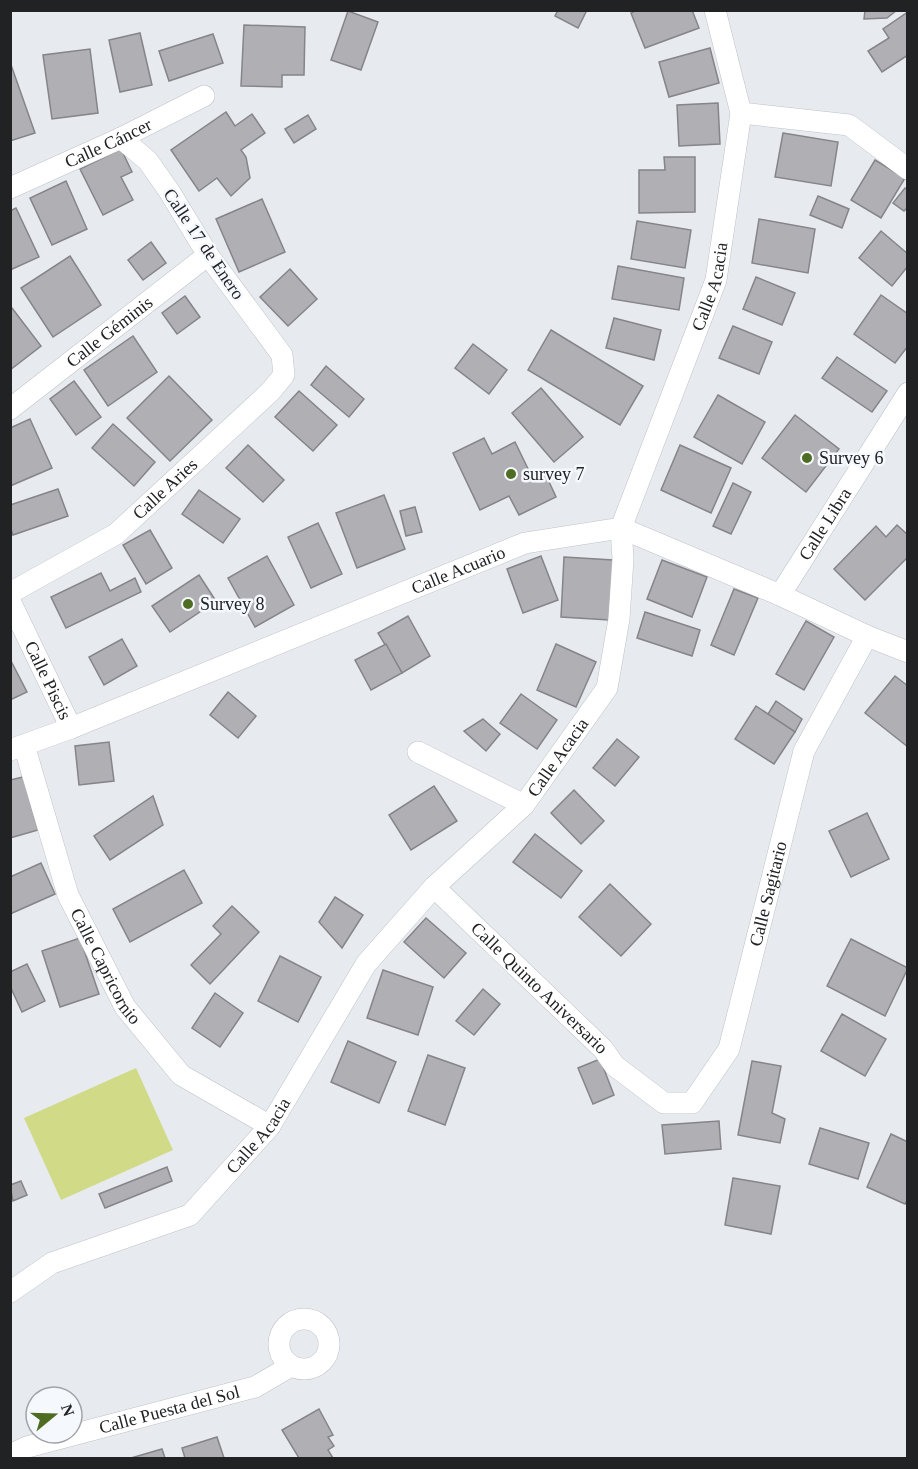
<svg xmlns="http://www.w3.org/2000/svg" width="918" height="1469" viewBox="0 0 918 1469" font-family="'Times New Roman',serif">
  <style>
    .green { fill: #d0da87 }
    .building { fill: #b0afb4; stroke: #848489; stroke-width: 1.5 }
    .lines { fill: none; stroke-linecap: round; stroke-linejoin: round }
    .minor-casing { stroke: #bec2c7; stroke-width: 22 }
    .minor { stroke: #fff; stroke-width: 21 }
    .poi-dot { fill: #4f6d22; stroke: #f5f8fd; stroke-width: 2 }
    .labels { text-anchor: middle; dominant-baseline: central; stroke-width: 5; stroke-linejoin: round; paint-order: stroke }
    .street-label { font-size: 18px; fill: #212224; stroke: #f5f8fd }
    .poi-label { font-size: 18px; fill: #212224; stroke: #f5f8fd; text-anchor: start }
  </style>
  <rect width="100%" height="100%" fill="#e7ebf0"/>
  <polygon class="green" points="136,1068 173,1150 61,1200 24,1118"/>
  <g class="building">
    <polygon points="558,10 587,10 578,28 555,16"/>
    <polygon points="637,10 692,10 699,28 645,48 631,13"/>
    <polygon points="865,10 897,10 887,18 864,19"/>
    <polygon points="348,11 378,22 361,70 331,60"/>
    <polygon points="908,12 908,55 882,72 868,51 889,38 883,29"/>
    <polygon points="244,25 305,27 304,75 282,75 282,87 241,86"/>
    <polygon points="140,33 152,85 120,92 109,40"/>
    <polygon points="213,34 223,63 169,81 159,51"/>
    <polygon points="710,48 719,83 669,97 659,62"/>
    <polygon points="90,49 98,113 52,119 43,55"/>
    <polygon points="10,62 35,133 10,141"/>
    <polygon points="718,103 720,144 679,146 677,105"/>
    <polygon points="226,112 235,126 252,114 265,133 241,150 246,157 250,178 231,196 217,178 199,191 171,150"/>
    <polygon points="308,115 316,129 294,143 285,129"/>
    <polygon points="783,133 838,142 831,186 775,177"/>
    <polygon points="121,149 132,172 121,177 133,200 103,215 80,169"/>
    <polygon points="664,157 695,157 695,212 639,213 639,170 665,170"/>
    <polygon points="875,160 905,178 881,218 851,200"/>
    <polygon points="66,181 87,229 52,245 30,198"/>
    <polygon points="905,188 908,190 908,207 904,211 893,203"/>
    <polygon points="818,196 849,209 842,228 810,215"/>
    <polygon points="262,199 285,252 239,272 216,219"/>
    <polygon points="16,208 39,257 10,270 10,211"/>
    <polygon points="759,219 815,229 808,273 752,263"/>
    <polygon points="637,221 691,230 685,268 631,259"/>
    <polygon points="881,231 908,254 908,266 892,286 859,258"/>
    <polygon points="151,242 166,263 143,280 128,260"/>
    <polygon points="70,256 101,305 53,337 21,288"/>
    <polygon points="618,266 684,278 679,310 612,299"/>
    <polygon points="290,269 317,299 288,326 260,297"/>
    <polygon points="756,277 795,293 782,325 743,309"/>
    <polygon points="881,295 908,314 908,346 895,363 854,334"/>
    <polygon points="185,296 200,317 177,334 162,313"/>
    <polygon points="12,308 41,346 10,370 10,309"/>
    <polygon points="614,318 661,330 654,360 606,348"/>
    <polygon points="733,326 772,342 759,374 719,358"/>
    <polygon points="551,330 643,386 620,425 528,370"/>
    <polygon points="133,336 157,372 108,406 84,370"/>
    <polygon points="473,344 507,370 489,394 455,368"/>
    <polygon points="837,357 887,391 872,412 822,378"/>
    <polygon points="326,366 364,399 349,417 311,385"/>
    <polygon points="169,376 212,420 170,461 127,418"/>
    <polygon points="74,381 101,417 76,435 50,399"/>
    <polygon points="541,388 583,437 554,462 512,413"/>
    <polygon points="299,391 337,425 313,451 275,417"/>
    <polygon points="718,395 765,422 742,464 694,437"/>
    <polygon points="795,415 839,449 806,492 762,458"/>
    <polygon points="30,419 52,468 10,486 10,428"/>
    <polygon points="113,424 155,462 134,486 92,448"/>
    <polygon points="484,438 492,454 515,442 533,479 545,473 556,497 519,515 509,496 480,510 453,453"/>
    <polygon points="248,445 284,480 263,502 226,468"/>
    <polygon points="680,445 731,468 711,513 661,490"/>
    <polygon points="733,483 751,492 731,534 713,526"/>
    <polygon points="58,489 68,516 13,535 10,527 10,505"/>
    <polygon points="199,490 240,519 223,543 182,514"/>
    <polygon points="384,495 405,549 357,568 336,513"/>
    <polygon points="415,507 422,532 406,536 400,511"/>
    <polygon points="318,523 342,574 311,588 288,537"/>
    <polygon points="897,525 908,535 908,557 865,600 834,569 876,526 886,537"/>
    <polygon points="150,530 172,568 146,584 123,545"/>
    <polygon points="267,556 294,605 255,627 228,578"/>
    <polygon points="541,556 558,600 523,613 507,569"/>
    <polygon points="564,557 613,560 609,620 561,617"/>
    <polygon points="662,560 707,577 692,617 647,599"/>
    <polygon points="101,573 110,591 135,578 141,592 66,628 51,597"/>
    <polygon points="199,575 216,601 170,632 152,606"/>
    <polygon points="734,589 758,598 734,655 711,645"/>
    <polygon points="645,612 700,630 692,656 637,638"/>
    <polygon points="408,616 430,656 402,673 378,633"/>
    <polygon points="806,621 834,637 804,690 776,674"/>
    <polygon points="122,639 137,666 104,685 89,657"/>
    <polygon points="386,644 402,673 371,690 355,660"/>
    <polygon points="556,644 596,662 576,707 537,690"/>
    <polygon points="10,659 27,692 10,700"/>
    <polygon points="895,676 908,686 908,747 865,713"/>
    <polygon points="228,692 256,716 238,738 210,715"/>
    <polygon points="521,694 557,720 537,749 500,723"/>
    <polygon points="776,701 802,719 795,732 768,714"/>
    <polygon points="756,706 795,732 774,764 735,739"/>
    <polygon points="483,719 500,734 486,751 464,731"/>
    <polygon points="617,739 639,757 615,786 593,768"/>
    <polygon points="109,742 114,781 79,785 75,746"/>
    <polygon points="23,777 38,830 10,838 10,780"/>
    <polygon points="434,786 457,821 411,850 389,815"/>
    <polygon points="574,790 604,821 581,844 551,813"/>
    <polygon points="153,796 163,825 110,860 94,836"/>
    <polygon points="867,813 889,859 851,877 829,831"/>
    <polygon points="535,834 582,871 561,898 513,862"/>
    <polygon points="41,863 55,894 10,914 10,877"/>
    <polygon points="184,870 202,903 130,942 113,909"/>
    <polygon points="610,884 651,924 621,956 579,917"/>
    <polygon points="335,897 363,915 342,948 319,922"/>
    <polygon points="232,906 259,932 210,984 191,965 221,934 213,926"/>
    <polygon points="426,918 466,953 444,978 404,942"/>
    <polygon points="80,938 99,994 60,1007 42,951"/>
    <polygon points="851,939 908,968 885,1016 827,986"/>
    <polygon points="280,956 321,977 298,1022 258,1001"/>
    <polygon points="27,964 45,1001 22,1012 10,986 10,972"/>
    <polygon points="383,970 433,987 418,1035 367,1018"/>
    <polygon points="483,989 500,1004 474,1035 456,1021"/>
    <polygon points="215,993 243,1013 220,1047 192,1028"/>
    <polygon points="842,1014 886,1039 865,1076 821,1051"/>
    <polygon points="348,1041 396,1062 379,1103 331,1082"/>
    <polygon points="428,1055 465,1068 445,1125 408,1111"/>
    <polygon points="600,1059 614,1095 593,1104 578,1068"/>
    <polygon points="752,1061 781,1066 772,1113 785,1119 780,1143 738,1135"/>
    <polygon points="719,1121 721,1149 665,1154 662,1125"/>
    <polygon points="820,1128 869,1143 858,1179 809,1164"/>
    <polygon points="891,1134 908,1142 908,1199 905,1204 867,1187"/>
    <polygon points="167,1167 172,1181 105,1208 99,1194"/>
    <polygon points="733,1178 780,1186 771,1234 725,1225"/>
    <polygon points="21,1181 27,1195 13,1201 10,1185"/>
    <polygon points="319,1409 333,1435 328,1437 334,1446 328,1450 333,1458 299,1458 282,1430"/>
    <polygon points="217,1437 224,1458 185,1458 182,1448"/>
    <polygon points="162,1449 165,1458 131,1458"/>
  </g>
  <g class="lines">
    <g class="minor-casing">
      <g id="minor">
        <polyline points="741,113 849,125 908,169"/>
        <path id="s1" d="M10,188L121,138L204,96"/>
        <path id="s2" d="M10,409L208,255"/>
        <path id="s3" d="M10,593L116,534L270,392L284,375L282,355L208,255L169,191L148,161L121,138"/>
        <path id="s4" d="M780,595L908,393"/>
        <path id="s5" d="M10,601L71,728"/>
        <path id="s6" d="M24,745L68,895L125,1007L181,1075L270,1126"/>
        <path id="s7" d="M10,750L71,728L525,543L621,528L780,595L867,636L908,652"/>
        <polyline points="418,752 524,805"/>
        <path id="s8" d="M434,887L603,1049L615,1066L664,1103H692L729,1049L804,751L867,636"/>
        <path id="s9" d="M10,1292L52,1263L190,1215L270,1126L366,964L434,887L524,805L607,688L619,619L623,559L621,528L716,280L741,113L715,10"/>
        <circle cx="304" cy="1344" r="25"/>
        <path id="s10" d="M10,1455L27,1447L255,1387L291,1366"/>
      </g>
    </g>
    <use href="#minor" class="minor"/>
  </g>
  <g class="poi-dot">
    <circle cx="807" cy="458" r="6"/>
    <circle cx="511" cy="474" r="6"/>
    <circle cx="188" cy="604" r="6"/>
  </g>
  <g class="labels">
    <g class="street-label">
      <text stroke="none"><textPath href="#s1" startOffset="108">Calle Cáncer</textPath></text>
      <text transform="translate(204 244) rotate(56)">Calle 17 de Enero</text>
      <text stroke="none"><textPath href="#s9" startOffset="1292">Calle Acacia</textPath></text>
      <text stroke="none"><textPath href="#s2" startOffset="126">Calle Géminis</textPath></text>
      <text stroke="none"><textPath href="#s3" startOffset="188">Calle Aries</textPath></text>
      <text stroke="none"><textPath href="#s4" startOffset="84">Calle Libra</textPath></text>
      <text stroke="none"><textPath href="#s7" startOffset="483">Calle Acuario</textPath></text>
      <text stroke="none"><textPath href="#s5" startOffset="88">Calle Piscis</textPath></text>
      <text stroke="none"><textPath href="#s9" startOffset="788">Calle Acacia</textPath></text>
      <text stroke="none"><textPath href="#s8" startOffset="570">Calle Sagitario</textPath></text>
      <text stroke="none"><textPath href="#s6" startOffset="237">Calle Capricornio</textPath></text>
      <text stroke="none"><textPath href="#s8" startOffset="146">Calle Quinto Aniversario</textPath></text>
      <text stroke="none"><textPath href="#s9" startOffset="302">Calle Acacia</textPath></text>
      <text stroke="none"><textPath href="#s10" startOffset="166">Calle Puesta del Sol</textPath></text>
    </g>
    <g class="poi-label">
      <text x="819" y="458">Survey 6</text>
      <text x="523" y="474">survey 7</text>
      <text x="200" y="604">Survey 8</text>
    </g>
  </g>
  <rect width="918" height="1469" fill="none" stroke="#212224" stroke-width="24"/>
  <g transform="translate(54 1415) rotate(71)"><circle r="28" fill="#f5f8fd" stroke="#a0a2a6" stroke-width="1.5"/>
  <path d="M0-4.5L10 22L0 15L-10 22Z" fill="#4f6d22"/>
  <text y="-9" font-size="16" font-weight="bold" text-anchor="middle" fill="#212224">N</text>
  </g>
</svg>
